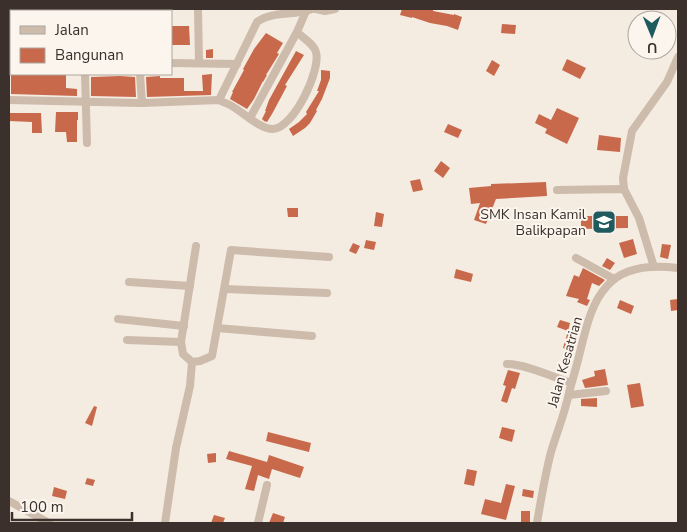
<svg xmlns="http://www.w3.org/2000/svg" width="687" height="532" viewBox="0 0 687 532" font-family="'Nunito Sans',sans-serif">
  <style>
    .building { fill: #c8694b }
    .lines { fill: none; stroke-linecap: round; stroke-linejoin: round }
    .street { stroke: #cdbbac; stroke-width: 8 }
    .labels { text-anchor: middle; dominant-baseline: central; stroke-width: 4; stroke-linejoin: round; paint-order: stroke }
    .poi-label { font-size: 14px; fill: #3b302b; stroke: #fbf5ee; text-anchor: end }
    .street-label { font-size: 14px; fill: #3b302b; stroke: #fbf5ee }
  </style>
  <rect width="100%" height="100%" fill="#f4ebe1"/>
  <g class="building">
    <polygon points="402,9 429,9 433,10 433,11 454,15 454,14 462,17 458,30 447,26 430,23 412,17 412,18 400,15"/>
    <polygon points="502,24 516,25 515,34 501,33"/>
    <polygon points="171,26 189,26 190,45 171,45"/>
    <polygon points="667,28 676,30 672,43 667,41"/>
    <polygon points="266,33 283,43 277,53 279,54 266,75 267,75 263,82 263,81 254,99 247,109 230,99 233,92 232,92 244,70 243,69 254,49"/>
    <polygon points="213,49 213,58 206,58 206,50"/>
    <polygon points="296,51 304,55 285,85 287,86 272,114 267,122 264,121 262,119 266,111 265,111 269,100"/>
    <polygon points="567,59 586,68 580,79 562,70"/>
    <polygon points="492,60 500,65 494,76 486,71"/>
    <polygon points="321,70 330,71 330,78 322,99 316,110 317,111 310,123 305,128 293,136 289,129 299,122 307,114 306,112 319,91 317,91 321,80"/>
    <polygon points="57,74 66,74 66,88 77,89 77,96 11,94 11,75"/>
    <polygon points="212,74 211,95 147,97 146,77 160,76 160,78 184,78 184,91 203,91 202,75"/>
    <polygon points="120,76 135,77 136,97 91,96 91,77"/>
    <polygon points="557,108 579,118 567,144 545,133 547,129 535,123 539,114 551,120"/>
    <polygon points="56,112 78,112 78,120 77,120 77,142 67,142 66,132 55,132"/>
    <polygon points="9,113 41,113 42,133 32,133 32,122 9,121"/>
    <polygon points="448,124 462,130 458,138 444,132"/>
    <polygon points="599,135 621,138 620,152 597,150"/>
    <polygon points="441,161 450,168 443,178 434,171"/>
    <polygon points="420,179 423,190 413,192 410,181"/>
    <polygon points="546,182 547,196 496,199 486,224 474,220 480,203 471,204 469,188 491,186 491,184"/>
    <polygon points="287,208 298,208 298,217 288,217"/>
    <polygon points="376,212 384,214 382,227 374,226"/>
    <polygon points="581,216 628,216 628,228 581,229"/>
    <polygon points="633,239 637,254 624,258 619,243"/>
    <polygon points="366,240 376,242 374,250 364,248"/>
    <polygon points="353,243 360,246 356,254 349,251"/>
    <polygon points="662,244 671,245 668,259 660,257"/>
    <polygon points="607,258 615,263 610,270 602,266"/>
    <polygon points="583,268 605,280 599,286 592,283 587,299 590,300 587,306 577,302 579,299 566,296 574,275 579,277"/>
    <polygon points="456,269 473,274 471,282 454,278"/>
    <polygon points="678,299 678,310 671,311 670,300"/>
    <polygon points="620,300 634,306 631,314 617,308"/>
    <polygon points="560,320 570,323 568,331 557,327"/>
    <polygon points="568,331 578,334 574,351 563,348"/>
    <polygon points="605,369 608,385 585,388 582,380 595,376 594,371"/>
    <polygon points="508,370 520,373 515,389 512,388 507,403 501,401 506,386 503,385"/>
    <polygon points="640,383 644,406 631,408 627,385"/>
    <polygon points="597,398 597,407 581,406 581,399"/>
    <polygon points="94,406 97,407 92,426 85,423"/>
    <polygon points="502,427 515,430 512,442 499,438"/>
    <polygon points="268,432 311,443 309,452 266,441"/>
    <polygon points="229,451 267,462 269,455 304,467 300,478 272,469 269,479 258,475 254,491 245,489 252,466 226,459"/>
    <polygon points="216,453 216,462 208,463 207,454"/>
    <polygon points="467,469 477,471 474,486 464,484"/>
    <polygon points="87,478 95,480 93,486 85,484"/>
    <polygon points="506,484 515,486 506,520 481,514 485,499 501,503"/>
    <polygon points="54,487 67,491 65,499 52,496"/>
    <polygon points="523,489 534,491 533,498 522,496"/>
    <rect x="521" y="511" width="9" height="12"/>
    <polygon points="273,513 285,517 283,523 269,523"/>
    <polygon points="214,515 225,518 223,523 211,523"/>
  </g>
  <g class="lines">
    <g class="street">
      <polyline points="84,9 84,11"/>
      <polyline points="198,9 199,63"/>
      <polyline points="316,9 325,11 335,9"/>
      <polyline points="14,11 14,9"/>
      <polyline points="47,11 47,9"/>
      <polyline points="121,11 121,9"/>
      <polyline points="160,11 160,9"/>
      <polyline points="9,62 11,62"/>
      <polyline points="171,63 237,64"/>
      <polyline points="85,74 87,143"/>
      <path d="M140,74L142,103L219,100C222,102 226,103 230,105C242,111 259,129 273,129C294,128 321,70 316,52C314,44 303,38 297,32"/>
      <polyline points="9,100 142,103"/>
      <path d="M219,100L257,22C271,11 294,16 312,9"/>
      <polyline points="250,118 297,32 306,11"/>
      <polyline points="624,189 623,178 632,131 667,82 678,57"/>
      <polyline points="557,190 624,189 639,218 654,267"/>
      <polyline points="576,258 614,279"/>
      <polyline points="129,282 190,286"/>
      <polyline points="225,289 327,293"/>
      <polyline points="118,319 184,326"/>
      <polyline points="217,328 312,336"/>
      <polyline points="127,340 181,342"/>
      <polyline points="192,362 183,354 181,342 196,246"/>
      <path d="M507,364C525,364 553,377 571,383"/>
      <polyline points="569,395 606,391"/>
      <polyline points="9,501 49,523"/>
      <polyline points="165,523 176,448 190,386 192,362 200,361 212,356 231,250 329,257"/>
      <polyline points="258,523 267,485"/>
      <path d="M537,523C541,499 545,475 551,452C557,432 565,413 569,393C572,381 576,369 579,356C585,333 590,304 607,286C624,266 654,265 678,268"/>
    </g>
  </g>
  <defs>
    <g id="school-square" transform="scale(1.25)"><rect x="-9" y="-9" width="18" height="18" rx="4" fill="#1f5a5e" stroke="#fbf5ee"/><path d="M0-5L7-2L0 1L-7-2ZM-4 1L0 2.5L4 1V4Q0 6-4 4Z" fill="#fff"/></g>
  </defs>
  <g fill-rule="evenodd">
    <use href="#school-square" x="604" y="222"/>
  </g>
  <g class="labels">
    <g class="poi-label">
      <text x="586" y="214">SMK Insan Kamil<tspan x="586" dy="16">Balikpapan</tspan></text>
    </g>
    <g class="street-label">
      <text transform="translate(565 362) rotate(-74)">Jalan Kesatrian</text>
    </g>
  </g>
  <rect width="687" height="532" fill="none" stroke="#3b302b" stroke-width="20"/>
  <rect x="10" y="10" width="162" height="65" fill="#fbf5ee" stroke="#aea6a0"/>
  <rect x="20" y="26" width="25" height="8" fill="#cdbbac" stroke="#aea6a0"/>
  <text x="55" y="35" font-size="15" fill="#3b302b">Jalan</text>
  <rect x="20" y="48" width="25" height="15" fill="#c8694b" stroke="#aea6a0"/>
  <text x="55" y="60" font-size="15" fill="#3b302b">Bangunan</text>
  <g transform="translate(652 35) rotate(179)"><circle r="24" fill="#fbf5ee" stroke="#aea6a0"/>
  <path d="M0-4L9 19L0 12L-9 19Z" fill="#1f5a5e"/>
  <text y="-8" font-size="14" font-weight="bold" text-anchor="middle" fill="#3b302b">U</text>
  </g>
  <path d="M12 512v8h120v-8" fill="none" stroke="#3b302b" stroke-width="2.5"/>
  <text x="20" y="512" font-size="15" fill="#3b302b" stroke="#fbf5ee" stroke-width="4" paint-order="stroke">100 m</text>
</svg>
